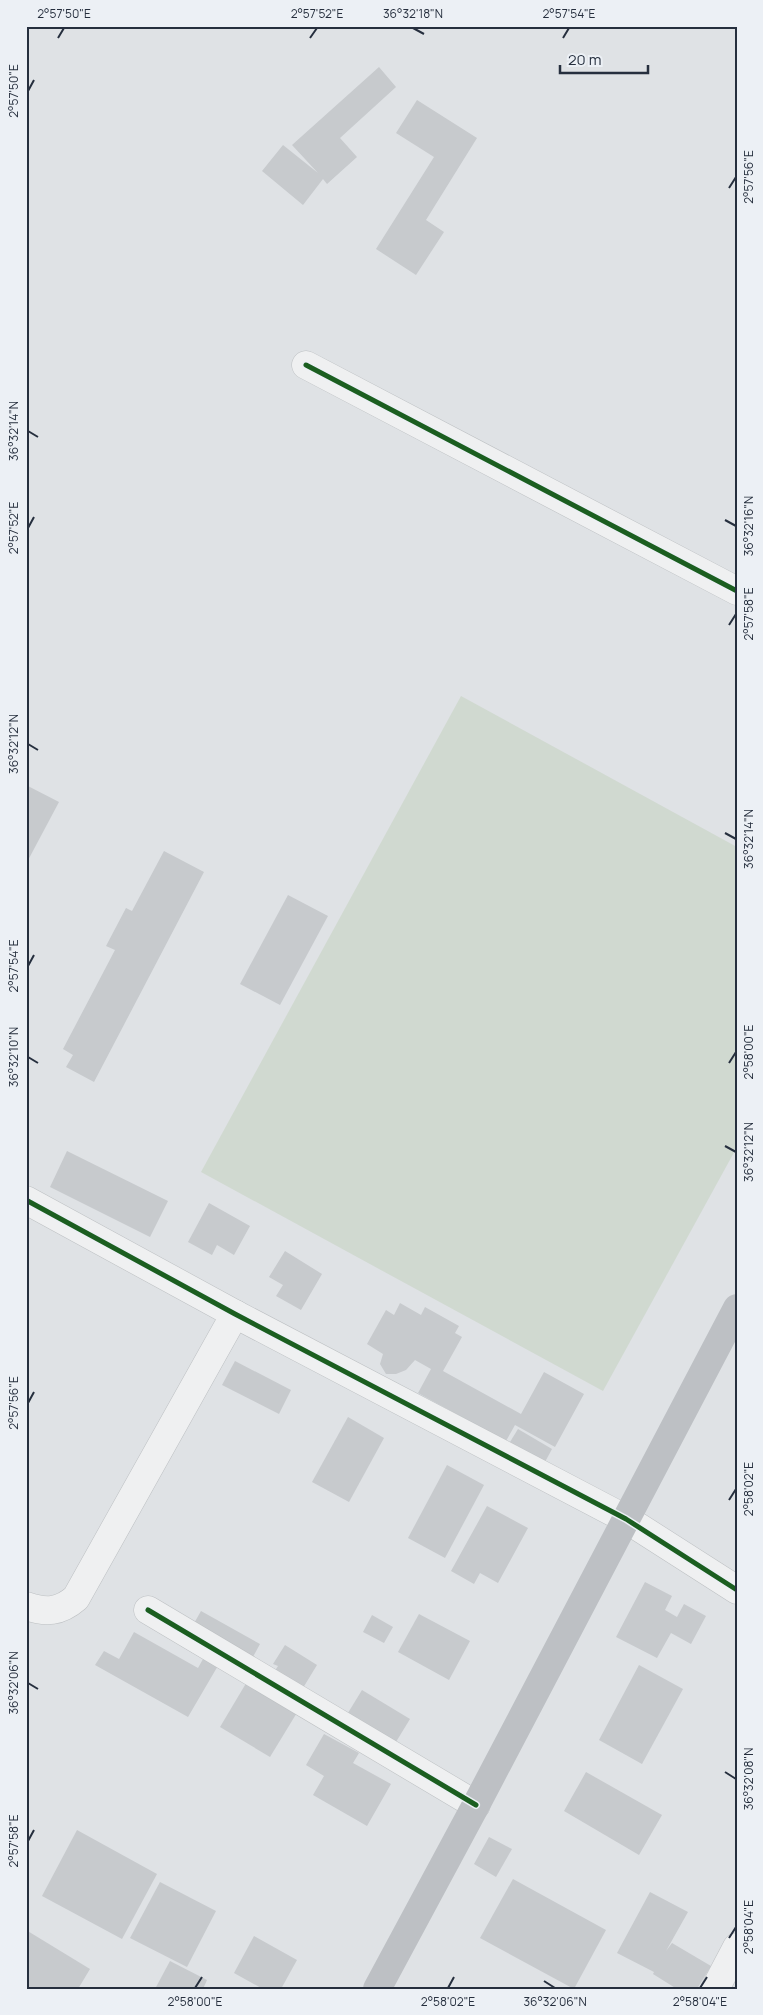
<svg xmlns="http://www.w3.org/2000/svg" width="763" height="2015" viewBox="0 0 763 2015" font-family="Manrope,sans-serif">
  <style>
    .green { fill: #d0d9d0 }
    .building { fill: #c7cacd }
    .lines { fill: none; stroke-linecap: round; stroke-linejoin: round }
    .street-casing { stroke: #bdc0c3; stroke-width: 29 }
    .street { stroke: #eff0f1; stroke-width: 28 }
    .secondary { stroke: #bdc0c4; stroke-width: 28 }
    .cycleway-casing { stroke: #ecf0f5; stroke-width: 8 }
    .cycleway { stroke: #1b5e20; stroke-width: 5 }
    .ticks { fill: none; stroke: #262f3e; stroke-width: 2 }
    .neatline { fill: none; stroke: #262f3e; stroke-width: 2 }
    .ticks-label { font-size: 12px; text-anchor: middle; fill: #262f3e }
  </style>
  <rect width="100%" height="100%" fill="#dfe2e5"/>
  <polygon class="green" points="461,696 737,847 737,1147 603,1391 201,1172"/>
  <g class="building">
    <polygon points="379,67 396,87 340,138 357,157 327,184 323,179 303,205 262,171 283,145 318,173 292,145"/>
    <polygon points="417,100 477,138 426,220 444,232 416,275 376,249 434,157 396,133"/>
    <polygon points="26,785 59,802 26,864"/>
    <polygon points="164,851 204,872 94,1082 66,1067 73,1055 63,1049 115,950 106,946 126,908 132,911"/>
    <polygon points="288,895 328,916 280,1005 240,984"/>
    <polygon points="67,1151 168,1201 150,1237 50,1187"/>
    <polygon points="209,1203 250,1226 234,1255 217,1245 212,1255 188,1242"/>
    <polygon points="285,1251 322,1274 301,1310 276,1296 283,1285 269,1277"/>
    <polygon points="400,1303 421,1315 425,1307 459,1326 455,1333 462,1337 443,1371 521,1414 544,1372 584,1394 555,1447 515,1425 506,1441 418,1393 431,1369 415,1360 406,1370 396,1374 386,1374 380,1364 383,1354 367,1344 386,1310 394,1315"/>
    <polygon points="235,1361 291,1390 279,1414 222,1385"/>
    <polygon points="348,1417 384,1438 349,1502 312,1482"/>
    <polygon points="518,1429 552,1449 545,1462 510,1442"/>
    <polygon points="447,1465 484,1485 445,1558 408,1538"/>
    <polygon points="487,1506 528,1528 498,1583 480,1573 474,1584 451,1571"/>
    <polygon points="645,1582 672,1596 665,1610 677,1617 684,1604 706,1616 691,1644 671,1633 657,1658 616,1637"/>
    <polygon points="201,1611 260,1644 242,1677 219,1664 188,1717 95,1665 104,1651 119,1659 134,1632 198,1668 203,1659 181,1646"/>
    <polygon points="419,1614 470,1641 449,1680 398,1652"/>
    <polygon points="372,1615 393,1627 384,1643 363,1632"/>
    <polygon points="285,1645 317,1665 295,1701 267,1683 278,1666 273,1664"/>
    <polygon points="639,1665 683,1689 642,1764 599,1740"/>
    <polygon points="248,1680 298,1711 270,1757 220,1727"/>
    <polygon points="362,1690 410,1719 388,1755 340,1726"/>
    <polygon points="324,1734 359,1753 353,1763 391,1784 367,1826 313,1795 324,1776 306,1765"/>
    <polygon points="586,1772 662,1815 639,1855 564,1811"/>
    <polygon points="77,1830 157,1874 122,1939 42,1896"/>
    <polygon points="489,1837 512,1849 496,1877 474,1864"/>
    <polygon points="513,1879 606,1930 574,1989 480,1938"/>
    <polygon points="160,1882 216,1911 187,1967 130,1938"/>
    <polygon points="650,1892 688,1912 666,1951 672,1943 711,1966 697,1989 677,1989 653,1974 654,1972 617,1953"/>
    <polygon points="26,1930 90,1969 78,1989 26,1989"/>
    <polygon points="254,1936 297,1960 281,1989 263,1989 234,1973"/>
    <polygon points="170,1961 207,1980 203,1989 155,1989"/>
  </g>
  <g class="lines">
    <g class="street-casing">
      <g id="street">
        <polyline points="306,365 737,591"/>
        <polyline points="26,1200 235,1314 626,1519 737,1590"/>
        <path d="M26,1606C46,1613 60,1612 76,1598L235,1314"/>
        <polyline points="148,1610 476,1805"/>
        <polyline points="715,1989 737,1947"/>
      </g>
    </g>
    <use href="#street" class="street"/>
    <polyline class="secondary" points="377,1989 476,1805 737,1308"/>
    <g class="cycleway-casing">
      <g id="cycleway">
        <polyline points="306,365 737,591"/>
        <polyline points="26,1200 235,1314 626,1519 737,1590"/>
        <polyline points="148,1610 476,1805"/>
      </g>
    </g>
    <use href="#cycleway" class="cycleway"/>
  </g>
  <path class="ticks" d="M413,28L424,34M58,38L64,28M310,38L317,28M563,38L569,28M28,91L34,80M729,188L736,177M28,431L38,437M725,520L736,526M28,528L34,517M729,625L736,614M28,744L38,750M725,833L736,839M28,966L34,955M28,1057L38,1063M729,1063L736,1052M725,1146L736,1152M28,1403L34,1392M729,1500L736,1489M28,1683L38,1689M725,1772L736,1779M28,1841L34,1830M729,1938L736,1927M544,1981L555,1988M195,1988L202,1977M448,1988L454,1977M700,1988L707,1977"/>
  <rect width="763" height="2015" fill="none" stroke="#ecf0f5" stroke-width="55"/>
  <path d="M560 65v8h88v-8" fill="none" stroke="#262f3e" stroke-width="2.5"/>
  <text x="568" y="65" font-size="15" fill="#262f3e" stroke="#ecf0f5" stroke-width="4" paint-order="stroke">20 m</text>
  <rect x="28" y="28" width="708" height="1960" class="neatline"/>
  <g class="ticks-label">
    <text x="64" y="18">2°57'50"E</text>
    <text x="317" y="18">2°57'52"E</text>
    <text x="413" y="18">36°32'18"N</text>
    <text x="569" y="18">2°57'54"E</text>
    <text transform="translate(14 91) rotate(-90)" y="4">2°57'50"E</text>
    <text transform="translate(749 177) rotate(-90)" y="4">2°57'56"E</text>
    <text transform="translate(14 431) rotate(-90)" y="4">36°32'14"N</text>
    <text transform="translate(749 526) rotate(-90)" y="4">36°32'16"N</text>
    <text transform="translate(14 528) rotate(-90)" y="4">2°57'52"E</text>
    <text transform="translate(749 614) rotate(-90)" y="4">2°57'58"E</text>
    <text transform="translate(14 744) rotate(-90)" y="4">36°32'12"N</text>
    <text transform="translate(749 839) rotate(-90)" y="4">36°32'14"N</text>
    <text transform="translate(14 966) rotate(-90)" y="4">2°57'54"E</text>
    <text transform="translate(749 1052) rotate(-90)" y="4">2°58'00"E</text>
    <text transform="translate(14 1057) rotate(-90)" y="4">36°32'10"N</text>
    <text transform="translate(749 1152) rotate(-90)" y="4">36°32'12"N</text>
    <text transform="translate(14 1403) rotate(-90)" y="4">2°57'56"E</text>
    <text transform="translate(749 1489) rotate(-90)" y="4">2°58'02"E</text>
    <text transform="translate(14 1683) rotate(-90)" y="4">36°32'06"N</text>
    <text transform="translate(749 1779) rotate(-90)" y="4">36°32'08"N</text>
    <text transform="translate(14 1841) rotate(-90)" y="4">2°57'58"E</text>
    <text transform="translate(749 1927) rotate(-90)" y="4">2°58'04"E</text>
    <text x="195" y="2006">2°58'00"E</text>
    <text x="448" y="2006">2°58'02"E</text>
    <text x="555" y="2006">36°32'06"N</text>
    <text x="700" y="2006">2°58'04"E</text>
  </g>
</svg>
